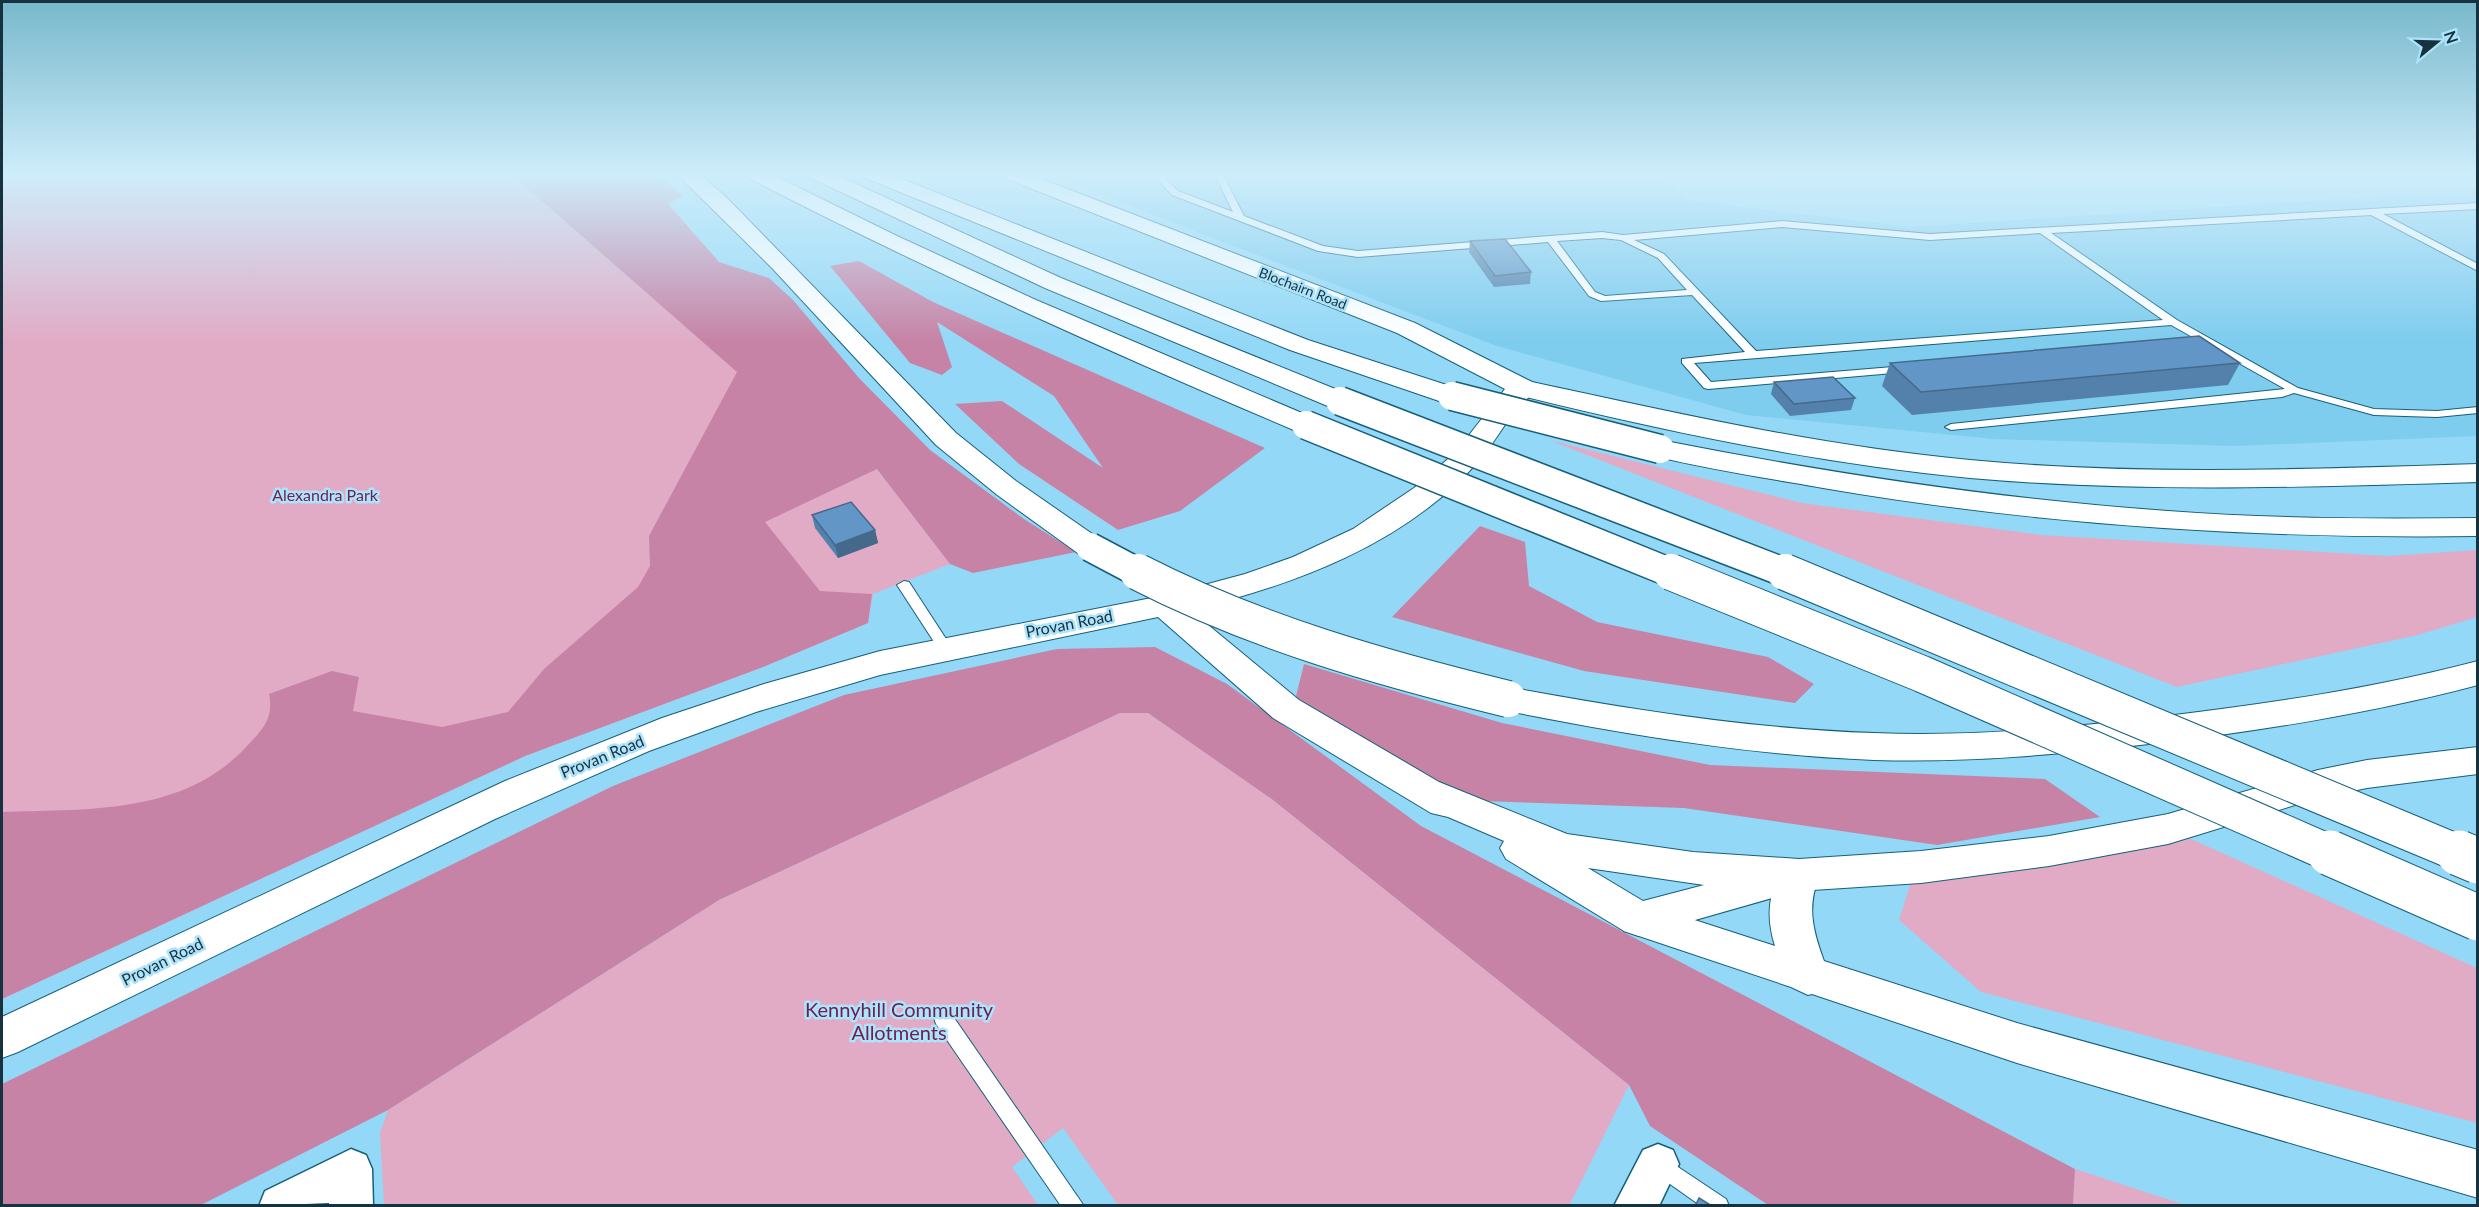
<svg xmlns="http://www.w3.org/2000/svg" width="2479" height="1207" viewBox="0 0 2479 1207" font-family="Lato,sans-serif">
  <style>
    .built { fill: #7eccee }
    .green { fill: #e1abc6 }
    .forest { fill: #c683a6 }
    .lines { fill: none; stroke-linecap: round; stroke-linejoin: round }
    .lane-casing { stroke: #155f79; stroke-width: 2 }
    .street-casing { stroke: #155f79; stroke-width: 3 }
    .secondary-casing { stroke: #155f79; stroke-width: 2 }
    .highway-casing { stroke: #155f79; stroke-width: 2 }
    .lane { fill: #fff; fill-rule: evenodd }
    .street { fill: #fff; fill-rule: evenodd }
    .secondary { fill: #fff; fill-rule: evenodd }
    .highway { fill: #fff; fill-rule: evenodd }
    .highway-bridge-far2-casing { stroke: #155f79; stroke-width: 31; stroke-linecap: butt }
    .highway-bridge-far1-casing { stroke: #155f79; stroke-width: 38; stroke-linecap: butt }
    .highway-bridge-casing { stroke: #155f79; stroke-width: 47; stroke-linecap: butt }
    .highway-bridge-far2 { stroke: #fff; stroke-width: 28 }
    .highway-bridge-far1 { stroke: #fff; stroke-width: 36 }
    .highway-bridge { stroke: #fff; stroke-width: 45 }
    .wall { fill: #5381ab }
    .shaded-wall { fill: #44698b }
    .building { fill: #6196c7; stroke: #44698b; stroke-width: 1.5 }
    .labels { text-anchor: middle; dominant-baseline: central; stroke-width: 5; stroke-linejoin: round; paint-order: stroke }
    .far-street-label { font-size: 14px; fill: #16323e; stroke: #ade3fb }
    .park-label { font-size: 16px; fill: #6d1f4e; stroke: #ade3fb }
    .street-label { font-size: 16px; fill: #16323e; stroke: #ade3fb }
    .near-park-label { font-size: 20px; fill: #6d1f4e; stroke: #ade3fb }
  </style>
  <rect width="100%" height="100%" fill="#93d8f6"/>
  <polygon class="built" points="1048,173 1657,173 1685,200 1909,227 2477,190 2477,436 2235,446 1994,439 1746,415 1497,346 1207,236"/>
  <g class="green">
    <polygon points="2,173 632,173 667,203 719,262 950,564 873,594 868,623 763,667 525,756 2,999"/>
    <polygon points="1549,440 1802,503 2042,535 2388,556 2477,550 2477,617 2418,635 2177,687"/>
    <polygon points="1120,713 1148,713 1273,800 1629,1085 1569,1206 1118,1205 1063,1128 1012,1167 1038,1205 384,1205 380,1133 388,1110 719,900"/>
    <polygon points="2191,839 2477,968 2477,1123 1981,992 1899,920 1911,882"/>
    <polygon points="2075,1169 2185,1205 2073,1205"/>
  </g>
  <g class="forest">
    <path d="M510,173H655L683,195L668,204L719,262L769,278L793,300L859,378L930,450L1024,519L1076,552L973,573L950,564L877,469L765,522L820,591L872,594L868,623L763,667L525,756L2,999V812C88,809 184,815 247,746C263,729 274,718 269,694L332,671L359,677L353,711L442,727L508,712L544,669L638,587L650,566L649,536L737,372Z"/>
    <polygon points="859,261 933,302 1265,448 1180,511 1118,530 1019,464 955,404 1002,401 1103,468 1054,396 937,322 952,367 942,375 910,363 830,266"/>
    <polygon points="1480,526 1525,542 1529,586 1597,622 1768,657 1814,684 1795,703 1584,671 1392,617"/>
    <polygon points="1155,647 1227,684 1421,826 2075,1169 2073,1205 1768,1205 1650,1126 1629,1085 1273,800 1148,713 1120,713 719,900 388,1110 201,1205 2,1206 2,1084 613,786 844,695 1057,649"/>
    <polygon points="1304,664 1502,723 1710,765 2045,779 2100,817 1937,845 1684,808 1454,800 1295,700"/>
  </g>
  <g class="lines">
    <g class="lane-casing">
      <g id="lane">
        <path d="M1162,173H1170L1166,180L1178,191L1233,212L1214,173H1222L1244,216L1323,246L1358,251L1602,232L1623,235L1782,221L1930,234L2478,203V209L2383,214L2478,264V271L2371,215L2051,233L2177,320L2298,388L2374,409L2437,411L2478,407V413L2437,417L2374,415L2294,393L2282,397L1951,430L1945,427L1951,424L2285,389L2171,325L1694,363L1711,382L1905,366L1910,369L1905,372L1708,389L1704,388L1682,363V359L1745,352L1692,295L1601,301L1589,296L1548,242L1358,257L1318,251L1172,195L1158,180ZM1782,227L1930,240L2040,233L2163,320L1756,351L1664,254L1634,240ZM1602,238L1621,240L1658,258L1687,290L1605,296L1595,292L1557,241Z"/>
        <polygon points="904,581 909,582 950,645 952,648 950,651 940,651 897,585"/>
        <polygon points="943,1010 950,1012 1084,1206 1061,1206 936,1024 934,1018 936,1012"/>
        <polygon points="1660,1155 1726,1199 1729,1206 1701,1206 1653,1172 1650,1165 1653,1158"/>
      </g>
    </g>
    <g class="street-casing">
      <g id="street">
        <polygon points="1658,1144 1673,1150 1679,1164 1659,1206 1614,1206 1643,1150"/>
        <polygon points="351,1149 366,1155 372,1169 373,1206 329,1206 329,1203 259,1206 265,1191"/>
      </g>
    </g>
    <g class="secondary-casing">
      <path id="secondary" d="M999,173H1026L1415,323L1532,382L1536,388C1529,398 1520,406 1512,415C1500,431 1490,449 1477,463C1403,545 1294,585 1190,610L1299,700L1439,782L1567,834L1693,852L1799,859L1921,851L2049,836L2168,814L2318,770L2367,760L2478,747V774L2367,788L2318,798L2168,844L2049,866L1921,883L1797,891L1639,936L1624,931L1506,859L1500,848L1504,841L1448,817L1431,813L1273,718L1158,617L880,675L756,712L649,751L495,819L18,1052L2,1058V1017L505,781L662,718L764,684L880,651L1167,595L1245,574L1293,557L1353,529L1414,488L1455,453L1505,389L1397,333L1002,177ZM1588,868L1704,885L1643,901Z"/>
    </g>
    <g class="highway-casing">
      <g id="highway">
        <polygon points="676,173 698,173 726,197 956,433 1016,481 1101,540 1106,547 1101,554 1090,556 1079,554 996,494 936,445 772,268"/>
        <path d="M744,173H769L897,236L1036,300L1316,419L1320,425L1316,431L1306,433L1296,431C1110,352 926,270 747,177Z"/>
        <polygon points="806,173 832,173 1061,278 1350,395 1354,401 1350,407 1340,409 1330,407 1045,288 809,177"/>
        <polygon points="860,173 887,173 1308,340 1462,390 1465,396 1462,402 1452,404 1442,402 1290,350 863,177"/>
        <path d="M1523,380C1671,412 1819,446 1970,460C2139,476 2309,469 2478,464V482C2308,487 2138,493 1970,478C1816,463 1663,431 1514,394L1510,388L1514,382Z"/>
        <path d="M1660,440C1828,473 1997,499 2168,511C2271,519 2374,519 2478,518V536C2258,539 2040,525 1823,488C1766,478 1707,469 1650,455L1646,449L1650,443Z"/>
        <path d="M2478,661V685C2372,713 2266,730 2158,743C2063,754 1969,763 1874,760C1750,755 1629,735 1508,711L1495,708L1490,699L1495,690L1508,687C1629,709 1750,729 1874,733C1969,737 2063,728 2158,717C2266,704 2372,689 2478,661Z"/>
        <path d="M1799,859L1813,864L1820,875C1806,906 1813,931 1824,961L2017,1023L2478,1150V1198L2017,1063L1812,994L1808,995L1791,987L1624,931L1618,919L1624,907L1639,902L1775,946C1765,914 1769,892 1785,864Z"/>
      </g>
    </g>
    <use href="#lane" class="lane"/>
    <use href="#street" class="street"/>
    <use href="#secondary" class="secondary"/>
    <use href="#highway" class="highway"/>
    <g class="highway-bridge-far2-casing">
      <g id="highway-bridge-far2">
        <polyline points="1452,396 1660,449"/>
        <polyline points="1340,401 1789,574"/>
        <polyline points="1306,425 1674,574"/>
        <polyline points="1090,547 1141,574"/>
      </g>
    </g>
    <g class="highway-bridge-far1-casing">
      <g id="highway-bridge-far1">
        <path d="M1138,572C1255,632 1381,668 1508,699"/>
        <polyline points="1671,572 1922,674 2334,855"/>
        <polyline points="1785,572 2463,855"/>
      </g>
    </g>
    <g class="highway-bridge-casing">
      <g id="highway-bridge">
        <polyline points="2330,853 2478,918"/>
        <polyline points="2459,853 2478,861"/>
      </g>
    </g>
    <use href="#highway-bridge-far2" class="highway-bridge-far2"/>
    <use href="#highway-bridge-far1" class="highway-bridge-far1"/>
    <use href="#highway-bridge" class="highway-bridge"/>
  </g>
  <g class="wall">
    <polygon points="1470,241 1531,272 1530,284 1494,287 1469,252"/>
    <polygon points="1890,363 2240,363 2228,385 1912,415 1882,386"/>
    <polygon points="1774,382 1855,398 1851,410 1790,416 1771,394"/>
    <polygon points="812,515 875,530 878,543 838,558 815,528"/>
  </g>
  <polygon class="shaded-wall" points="875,530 878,543 838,558 835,545"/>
  <g class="building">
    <polygon points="1505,239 1531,272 1495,276 1470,241"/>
    <polygon points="2199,336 2240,363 1921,392 1890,363"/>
    <polygon points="1833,377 1855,398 1794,404 1774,382"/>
    <polygon points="851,502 875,530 835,545 812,515"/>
    <polygon points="1699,1198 1712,1206 1695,1206"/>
  </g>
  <linearGradient id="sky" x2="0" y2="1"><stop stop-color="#77b8cb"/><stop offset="0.51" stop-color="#ceedfb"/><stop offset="1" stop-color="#ceedfb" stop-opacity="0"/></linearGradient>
  <rect width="2479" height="342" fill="url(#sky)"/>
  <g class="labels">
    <g class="far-street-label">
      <text transform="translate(1303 288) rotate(21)">Blochairn Road</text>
    </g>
    <g class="park-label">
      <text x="325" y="494">Alexandra Park</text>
    </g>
    <g class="street-label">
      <text transform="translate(1069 623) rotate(-11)">Provan Road</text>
      <text transform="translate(602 756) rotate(-22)">Provan Road</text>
      <text transform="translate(162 961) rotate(-26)">Provan Road</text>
    </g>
    <g class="near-park-label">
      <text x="899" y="1009">Kennyhill Community<tspan x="899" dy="23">Allotments</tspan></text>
    </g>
  </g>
  <rect width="2479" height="1207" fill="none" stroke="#16323e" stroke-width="6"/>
  <g transform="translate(2437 42) rotate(71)" stroke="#ade3fb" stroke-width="4.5" paint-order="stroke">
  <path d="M0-4.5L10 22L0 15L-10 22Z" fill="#16323e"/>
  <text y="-9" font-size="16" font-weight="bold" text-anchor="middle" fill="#16323e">N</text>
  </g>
</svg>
